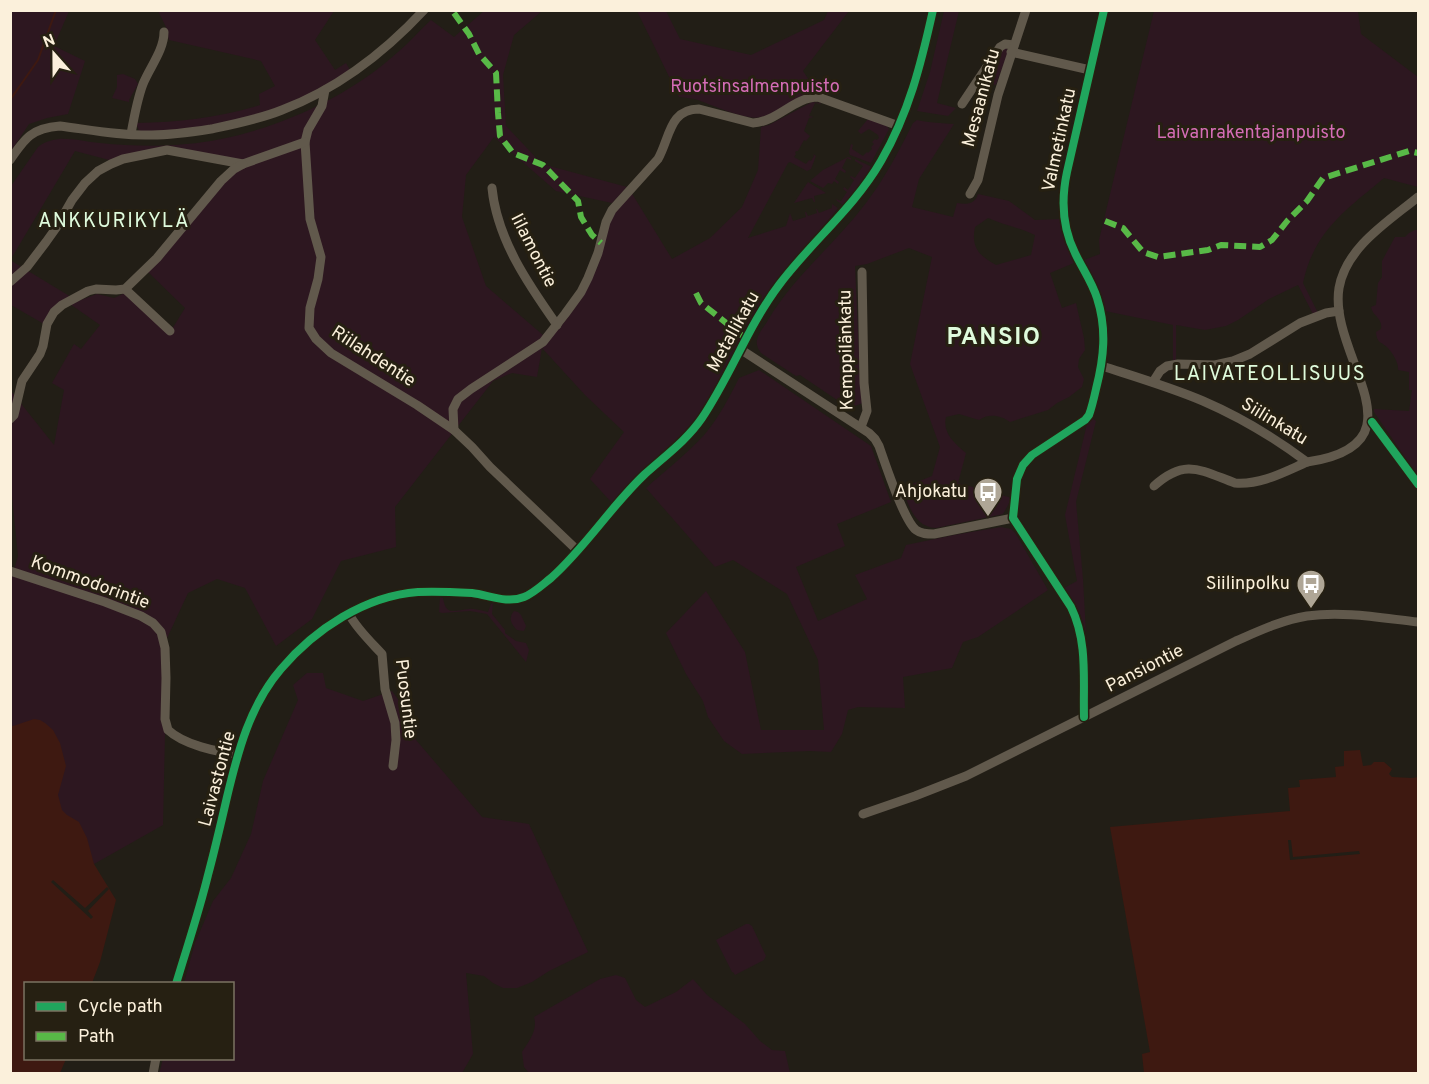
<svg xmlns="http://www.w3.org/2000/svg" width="1429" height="1084" viewBox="0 0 1429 1084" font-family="Overpass,sans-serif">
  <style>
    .green { fill: #2d1720; fill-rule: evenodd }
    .water { fill: #3e1911 }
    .pier { fill: #221e16 }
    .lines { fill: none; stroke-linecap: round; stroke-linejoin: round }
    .stream { stroke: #3e1911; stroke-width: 2 }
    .minor { stroke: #61594c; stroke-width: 9 }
    .quiet { stroke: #58b947; stroke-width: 6; stroke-dasharray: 12 6; stroke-linecap: butt }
    .cycleway-casing { stroke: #262012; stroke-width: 11 }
    .cycleway { stroke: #20a55d; stroke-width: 8 }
    .labels { text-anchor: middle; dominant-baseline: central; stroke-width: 6; stroke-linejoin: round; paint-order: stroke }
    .park-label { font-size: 18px; fill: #d56db6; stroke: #262012 }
    .street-label { font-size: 18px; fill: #fbf0db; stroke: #262012 }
    .poi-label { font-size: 18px; fill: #fbf0db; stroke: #262012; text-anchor: end }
    .neighbourhood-label { font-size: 20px; letter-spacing: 1.5px; fill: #dffbdc; stroke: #262012 }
    .district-label { font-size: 24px; font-weight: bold; letter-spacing: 1.5px; fill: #dffbdc; stroke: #262012 }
  </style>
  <rect width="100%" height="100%" fill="#221e16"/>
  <g class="green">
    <polygon points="10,11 69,11 54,46 85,61 68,114 47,118 29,124 11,151"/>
    <path d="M158,11H334L315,40L335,70L346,63L350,70C338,77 326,85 314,91C275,112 229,124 185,129C169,130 155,132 139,131L136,123C181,122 217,118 260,105L259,94L275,86L261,61L169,40L166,27Z"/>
    <path d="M484,11H542L514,35L503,75L506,126L542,164L627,187L612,203L556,191L494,137L466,175L462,217L486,286L543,335L559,329L574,309L597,268L611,217L631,192L672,259L710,238L742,207L758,170L761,127L769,125L812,102L821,103L820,104L815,103L809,116L814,117L809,118L804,131L810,136L806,141L804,140L798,151H796L795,153L796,154L794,157L806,164L809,160L811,161L814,156L813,154L816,156L811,169L807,171L790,162L788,163L748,238L786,226L790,213L793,221L806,217L805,212H806L808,216L817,213L816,209H817L819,213L832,208V204L838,208C812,241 780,271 758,308C737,340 723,376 704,409C697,420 686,426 681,438L612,503L590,479L624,432L585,395L542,348L537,377L512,373L493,381L395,507L396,547L341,561L312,619L276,646L245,588L217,579L188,593L162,649L165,734L163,825L94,864L11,755L10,577H12L18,556L10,477L11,391L54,445L64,390L52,383L74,344L81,349L100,325L70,304L97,294L114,298L125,293L169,334L185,308L146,270L226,179L242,168L166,149L113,161L75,151L11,259V186L38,147C44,142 51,140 59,139C72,138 87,142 100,143C129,146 158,147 187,144C259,138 345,101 398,52C410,42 420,30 431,20L454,37Z"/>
    <path d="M637,11H666L680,39L751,55L824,20L828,11H849L803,71L816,91C796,95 781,113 761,117C747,121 712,105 698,100C692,98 685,98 679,97Z"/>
    <polygon points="944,11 959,11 937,103 956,108 948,116 917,111 930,72"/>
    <path d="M1154,11H1358L1361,34L1418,77V187L1384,178C1346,210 1314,231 1303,283L1318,313L1313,314L1298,285L1269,299L1238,320L1226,326L1205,330L1176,325V361H1173V325L1105,311L1097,284L1084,260L1100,254L1099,240Z"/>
    <polygon points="1005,48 1007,49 1008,52 996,85 982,82 1000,51"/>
    <polygon points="123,74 135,79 138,84 129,100 129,102 112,98 117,87 117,75"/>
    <polygon points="868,119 887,126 889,129 871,163 850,155 849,152 851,144 853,145 852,149 863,156 867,152 868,153 872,149 871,147 874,144 872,142 875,139 877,140 879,138 878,135 869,129 861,134 858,131"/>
    <path d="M917,120C930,123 942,123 954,124L919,179L912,207L953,217L957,203C967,205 975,204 978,194L1009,201L1035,220L1060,219L1064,238L1074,263L1050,273L1062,308L1076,303L1084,338L1085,350L1079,359L1078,367L1084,379L1082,387L1069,397L1057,403L1048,410L1010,422C1001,415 988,413 979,420L959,414L946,417C942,433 955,444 966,453L958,483L1012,498L1003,514L936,528C914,527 909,505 902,488L932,476L940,447L910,364L932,257L909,248L867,264L855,266L860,377L863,403L849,408L800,375L796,376L761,353C758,349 756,345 757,340C758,333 765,326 768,320C795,275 835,244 866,203C885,178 899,151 913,123ZM988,218C1004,225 1020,228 1035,235L1031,255L996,265C978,255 971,247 975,227Z"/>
    <polygon points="848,157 851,158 851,160 847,158 842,168 846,171 845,173 840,170 835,179 839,182 838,184 834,181 832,184 828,183 823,188 810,181 823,170"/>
    <polygon points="855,159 872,167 846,204 842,204 837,201 836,199 841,201 847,192 843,189 844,187 848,190 854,180 850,177 851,176 855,178 863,166 855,161"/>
    <polygon points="808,182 826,193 814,196 815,202 814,202 812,198 794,203"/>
    <path d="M1415,230H1418V476L1374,412V409L1409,411L1412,390H1409V372L1398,370C1399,363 1393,354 1388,348C1381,341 1377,344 1376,332L1381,329C1383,318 1373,317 1371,307L1376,305L1378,283L1382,277V261L1395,237H1405L1409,233Z"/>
    <polygon points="10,260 71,297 44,324 11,305"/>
    <path d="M759,370L871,446L891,502L837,524L845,546L796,567L818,621L867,599L855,575L901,558L906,545L954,535L1001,527L1011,529L1016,534L1048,590L978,637L963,642L952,668L903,677L905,708L858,707L848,710L842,734L831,752L810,751L742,754L724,741L708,717L703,701L686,674L666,633L706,591L745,652L761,730H824L818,660L787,594L733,560L715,567L646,488C665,471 688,453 705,434C719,417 729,398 739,378Z"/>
    <polygon points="1092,418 1096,421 1076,502 1083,579 1086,633 1080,614 1064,588 1077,581 1065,515 1087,424"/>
    <path d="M440,597L443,598C446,617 455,610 469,609C475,608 482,611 488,612L491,604L493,603L492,614L505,630V633L516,641L526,643L529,650L526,662L487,614L470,611L442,613L439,612Z"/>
    <path d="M514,611L518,612L521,615L526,626L524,631L517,630C511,624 508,618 514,611Z"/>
    <polygon points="307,673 323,673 326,688 363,701 392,691 405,709 416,740 482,817 529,824 588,952 549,971 532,982 517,988 503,988 493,983 484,976 466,973 473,1054 462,1073 159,1074 163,1059 232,1058 232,984 184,983 195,943 213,901 231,878 251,834 263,781 298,700 293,685"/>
    <polygon points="746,924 749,924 752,926 766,956 764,960 735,975 733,972 732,972 716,940"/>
    <path d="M616,975L625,978L636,1000L645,1007L676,992L693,979L707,995L745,1024L760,1041L772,1050L785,1051L790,1073H529L524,1067L522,1052C529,1041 538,1030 534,1017L600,979Z"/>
  </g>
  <g class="water">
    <polygon points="34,719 40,720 45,723 53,730 60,743 66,766 58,795 62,810 67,815 79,822 87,838 94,864 116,900 100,962 92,983 26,984 26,1058 66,1059 60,1073 11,1073 10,725 13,726"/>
    <polygon points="1360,750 1363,766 1371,765 1374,762 1384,762 1392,769 1389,774 1392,777 1412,778 1418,777 1418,1073 1144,1073 1142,1054 1150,1052 1110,827 1290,811 1288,788 1300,787 1299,780 1336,777 1335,767 1344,766 1344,751"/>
  </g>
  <g class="pier">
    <polygon points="1288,840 1291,840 1293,857 1359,851 1360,854 1290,860"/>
    <polygon points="53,880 85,908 107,887 109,889 88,911 93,917 91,919 51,882"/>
  </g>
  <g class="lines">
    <polyline class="stream" points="10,100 38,60 56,10"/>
    <g class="minor">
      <polyline points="1011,52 1090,70"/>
      <polyline points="325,90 322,106 308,130 305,142 310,219 321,257 318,279 310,308 309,328 316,339 331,353 417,405 454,430 472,447 490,467 578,551"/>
      <polyline points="962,104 1000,47 1005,44 1014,45"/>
      <path d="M131,134C134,117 137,100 143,84C150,67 164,50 164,32"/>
      <path d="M10,160C25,138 32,128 60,126C91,130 122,136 152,135C172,135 192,132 211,129C235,124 260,119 282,110C337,89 384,53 424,10"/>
      <path d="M492,188C497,239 528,284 557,325"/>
      <polyline points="970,194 978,180 998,95 1026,10"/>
      <polyline points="10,282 27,267 46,242 56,228 72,200 85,183 98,171 111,164 123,159 167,150 243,164 305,142"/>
      <polyline points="125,289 170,331"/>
      <path d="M740,349L869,433L875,439L879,446C885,463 904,521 916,530C921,534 927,534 934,534L1013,518"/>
      <path d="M1102,366C1136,377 1170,387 1203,401C1240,417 1275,438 1307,462C1429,444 1328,357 1339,288C1346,247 1389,221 1418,197"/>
      <polyline points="1153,382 1160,371 1167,366 1178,364 1215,365 1233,361 1250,354 1300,323 1326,313 1339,311"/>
      <polyline points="10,419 14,415 22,381 40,354 43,346 47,324 54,312 62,305 88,291 96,289 116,290 125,289 157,258 221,181 234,169 243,164"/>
      <polyline points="861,427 867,411 864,383 862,272"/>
      <path d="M454,430L453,409L458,399L471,389L543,342L565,314L581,292L588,278L598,253L606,222L612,210L658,159C670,138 669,109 699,109L753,123C777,122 794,97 818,97L899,126"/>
      <path d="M1154,486C1185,458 1200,470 1235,483C1261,485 1284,472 1307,462"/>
      <path d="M10,571L105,602L141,616L153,623L161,632L165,648L166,678L165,719L168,730C184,745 217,752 238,754"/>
      <path d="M349,614C357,629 370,641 382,654L385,689L395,723L396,740L393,766"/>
      <path d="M1084,717C1083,680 1088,642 1071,607L1013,518L1017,479L1023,465L1032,455L1085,420L1089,415C1092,407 1094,398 1096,389C1104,358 1107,329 1097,298C1092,282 1082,268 1075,253C1062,227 1061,200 1067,172L1104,10"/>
      <path d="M863,814L915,796L966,776L1236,641C1259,631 1282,620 1307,616C1344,611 1381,618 1418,622"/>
      <path d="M176,984C187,947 199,912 208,875C215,849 221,823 227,797C238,751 250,705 281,669C315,629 365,596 418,592C435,591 454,592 472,593C489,595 507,604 524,597C534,593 542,585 551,578C586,547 611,506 645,474C665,456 687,440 702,418C731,375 748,326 779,285C811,242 854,208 881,161C909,113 921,64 933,10"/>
      <polyline points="153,1074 156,1058"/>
    </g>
    <g class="quiet">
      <polyline points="454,13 469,34 479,54 496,73 498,113 500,136 513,153 543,165 578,201 581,217 592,235 601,243"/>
      <polyline points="1105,221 1123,228 1143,252 1158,257 1208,250 1221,245 1260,247 1272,240 1288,220 1307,201 1323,178 1409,151 1418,153"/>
      <polyline points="696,293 701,303 745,338"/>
    </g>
    <g class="cycleway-casing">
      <g id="cycleway">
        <polyline points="1372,422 1418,484"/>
        <path d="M1084,717C1083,680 1088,642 1071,607L1013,518L1017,479L1023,465L1032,455L1085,420L1089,415C1092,407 1094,398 1096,389C1104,358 1107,329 1097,298C1092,282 1082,268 1075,253C1062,227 1061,200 1067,172L1104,10"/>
        <path d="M176,984C187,947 199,912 208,875C215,849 221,823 227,797C238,751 250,705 281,669C315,629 365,596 418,592C435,591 454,592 472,593C489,595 507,604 524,597C534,593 542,585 551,578C586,547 611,506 645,474C665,456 687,440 702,418C731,375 748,326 779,285C811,242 854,208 881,161C909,113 921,64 933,10"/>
      </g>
    </g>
    <use href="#cycleway" class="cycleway"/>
  </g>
  <defs>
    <g id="bus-pin" transform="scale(1.5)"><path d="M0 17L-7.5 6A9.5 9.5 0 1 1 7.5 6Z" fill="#afa696" stroke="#262012"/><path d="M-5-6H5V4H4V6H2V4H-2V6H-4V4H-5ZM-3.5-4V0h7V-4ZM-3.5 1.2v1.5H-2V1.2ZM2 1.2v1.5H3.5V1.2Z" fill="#fff"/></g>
  </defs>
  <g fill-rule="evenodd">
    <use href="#bus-pin" x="988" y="492"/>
    <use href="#bus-pin" x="1311" y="584"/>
  </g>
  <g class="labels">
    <g class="park-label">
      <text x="755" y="87">Ruotsinsalmenpuisto</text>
      <text x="1251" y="133">Laivanrakentajanpuisto</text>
    </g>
    <g class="street-label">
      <text transform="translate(982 98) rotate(-75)">Mesaanikatu</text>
      <text transform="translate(1060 140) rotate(-78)">Valmetinkatu</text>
      <text transform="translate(533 251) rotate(63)">Iilamontie</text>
      <text transform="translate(734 332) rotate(-61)">Metallikatu</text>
      <text transform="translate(847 350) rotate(-91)">Kemppilänkatu</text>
      <text transform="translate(373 357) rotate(33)">Riilahdentie</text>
      <text transform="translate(1274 422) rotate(31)">Siilinkatu</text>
      <text transform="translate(90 583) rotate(20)">Kommodorintie</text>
      <text transform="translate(1145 669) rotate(-27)">Pansiontie</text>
      <text transform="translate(405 699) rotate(83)">Puosuntie</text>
      <text transform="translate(218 779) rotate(-75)">Laivastontie</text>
    </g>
    <g class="poi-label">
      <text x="967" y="492">Ahjokatu</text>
      <text x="1290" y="584">Siilinpolku</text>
    </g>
    <g class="neighbourhood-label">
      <text x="114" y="222">ANKKURIKYLÄ</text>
      <text x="1270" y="375">LAIVATEOLLISUUS</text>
    </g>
    <g class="district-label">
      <text x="994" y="338">PANSIO</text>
    </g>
  </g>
  <rect width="1429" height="1084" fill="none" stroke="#fbf0db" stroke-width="24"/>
  <rect x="24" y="982" width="210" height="78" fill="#262012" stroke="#7b7362" stroke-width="1.5"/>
  <rect x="36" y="1002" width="30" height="9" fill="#20a55d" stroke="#7b7362" stroke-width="1.5"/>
  <text x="78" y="1012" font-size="18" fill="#fbf0db">Cycle path</text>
  <rect x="36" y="1032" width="30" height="9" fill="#58b947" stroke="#7b7362" stroke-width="1.5"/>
  <text x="78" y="1042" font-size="18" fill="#fbf0db">Path</text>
  <g transform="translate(54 54) rotate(339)" stroke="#262012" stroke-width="4.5" paint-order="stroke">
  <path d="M0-4.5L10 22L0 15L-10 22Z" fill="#fbf0db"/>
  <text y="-9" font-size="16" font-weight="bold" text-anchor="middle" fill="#fbf0db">N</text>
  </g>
</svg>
